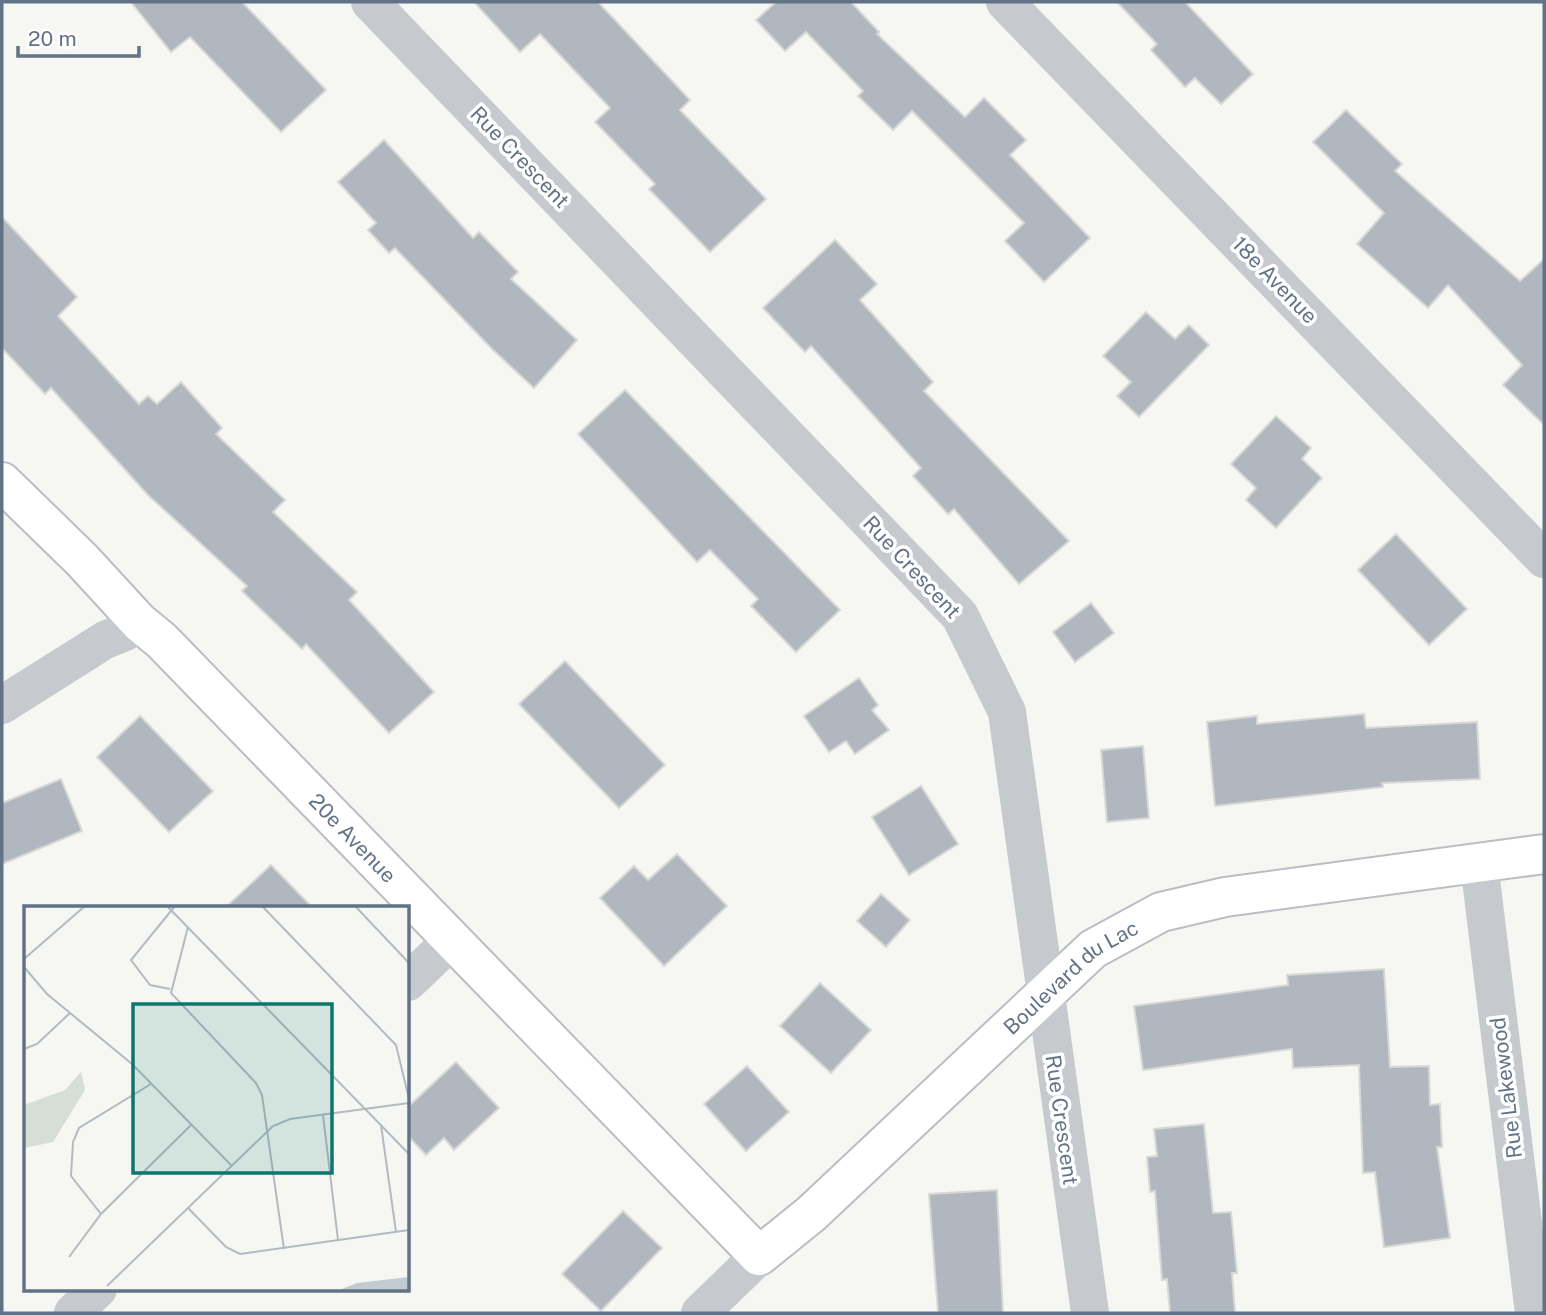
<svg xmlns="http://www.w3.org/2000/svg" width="1546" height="1315" viewBox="0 0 1546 1315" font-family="'Public Sans',sans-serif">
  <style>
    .building { fill: #b0b7be; stroke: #d8d8d6; stroke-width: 2 }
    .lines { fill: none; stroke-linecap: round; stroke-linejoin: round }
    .secondary-casing { stroke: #babec4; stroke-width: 42 }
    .street { stroke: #c6c9cd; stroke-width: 38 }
    .secondary { stroke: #fff; stroke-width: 38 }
    .labels { text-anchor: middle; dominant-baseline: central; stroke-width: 7; stroke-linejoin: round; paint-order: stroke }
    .street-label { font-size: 21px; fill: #637387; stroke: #fff }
    .inset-road { fill: none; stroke: #b2bac2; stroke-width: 2 }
    .view { fill: #0f766e; fill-opacity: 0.15; stroke: #0f766e; stroke-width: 3.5 }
    .inset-edge { fill: none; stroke: #637387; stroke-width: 3.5 }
  </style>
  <rect width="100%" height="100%" fill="#f6f7f3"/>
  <g class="building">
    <polygon points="131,2 242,2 326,90 281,132 190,37 171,52"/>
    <polygon points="474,2 598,2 690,100 680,110 766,199 710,252 649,189 655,184 595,122 610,108 540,34 520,52"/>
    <polygon points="776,2 851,2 879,32 877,34 965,117 984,98 1026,140 1010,155 1090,238 1044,282 1005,241 1024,223 912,111 893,130 858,96 863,91 806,32 785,51 756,20"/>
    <polygon points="1117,2 1185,2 1253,74 1221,104 1195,78 1185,87 1151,50 1157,44"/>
    <polygon points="1346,110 1402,164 1395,171 1520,281 1544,259 1544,425 1503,385 1522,365 1448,285 1428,308 1357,244 1384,213 1313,142"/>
    <polygon points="384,140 473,238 479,232 518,272 511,279 577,340 534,388 492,349 395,248 389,253 368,230 376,223 338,182"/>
    <polygon points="2,217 77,297 58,316 139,404 148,396 157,404 181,382 222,428 216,434 285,500 273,512 357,592 349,600 434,692 389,733 306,644 302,649 242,591 247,586 148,495 51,388 45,394 2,348"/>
    <polygon points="835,240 877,284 860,300 933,382 924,391 1069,541 1019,584 954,509 948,514 913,476 921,468 811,346 805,352 763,308"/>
    <polygon points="1146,312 1175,339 1189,325 1209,345 1139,417 1117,396 1131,382 1103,356"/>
    <polygon points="625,390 840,610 796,652 751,606 758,599 710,550 697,562 578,434"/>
    <polygon points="1276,416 1311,448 1302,459 1322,478 1276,528 1246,500 1256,488 1231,464"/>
    <polygon points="1396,534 1467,609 1429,645 1358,570"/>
    <polygon points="1091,603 1114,633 1075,662 1053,632"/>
    <polygon points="565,661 665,765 619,808 519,704"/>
    <polygon points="859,678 878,705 872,710 889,730 855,754 846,741 829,752 804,716"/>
    <polygon points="1364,714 1366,728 1477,722 1480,779 1382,783 1383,787 1215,806 1207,722 1257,716 1257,724"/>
    <polygon points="140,716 213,791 169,832 97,757"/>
    <polygon points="1143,746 1149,818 1107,822 1101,750"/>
    <polygon points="61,779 82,831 2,864 2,803"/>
    <polygon points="921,786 958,844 909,875 872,817"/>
    <polygon points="677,854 727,906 664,966 600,898 634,866 648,880"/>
    <polygon points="271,865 312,907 226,907"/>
    <polygon points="881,894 910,920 886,947 857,921"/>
    <polygon points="1384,969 1390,1067 1429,1066 1430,1105 1440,1104 1442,1147 1437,1147 1450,1238 1384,1247 1375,1172 1363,1173 1359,1065 1293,1068 1292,1049 1143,1070 1134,1006 1288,985 1287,975"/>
    <polygon points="820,983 871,1030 831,1073 780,1026"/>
    <polygon points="456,1062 499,1108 454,1150 444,1138 426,1155 408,1136 408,1107"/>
    <polygon points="747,1066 789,1112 746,1151 704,1104"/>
    <polygon points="1204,1124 1213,1213 1231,1212 1237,1273 1232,1273 1235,1313 1170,1313 1167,1279 1162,1280 1155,1191 1150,1192 1147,1157 1157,1156 1154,1129"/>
    <polygon points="997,1190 1003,1313 938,1313 929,1194"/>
    <polygon points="623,1211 662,1248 601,1311 562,1274"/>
  </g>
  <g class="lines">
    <g class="secondary-casing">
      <g id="secondary">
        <path id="s1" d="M2,482L82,560L139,622L162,641L759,1256L811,1214L1093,949L1161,912L1225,897L1544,854"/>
      </g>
    </g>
    <g class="street">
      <polyline points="370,2 960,616 1007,712 1090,1313"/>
      <polyline points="1005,2 1544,559"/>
      <polyline points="2,705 105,640 125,632 139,622"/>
      <polyline points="1479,863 1534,1313"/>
      <polyline points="408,982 452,940"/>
      <polyline points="73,1313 98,1289"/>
      <polyline points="700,1313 759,1256"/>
    </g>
    <use href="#secondary" class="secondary"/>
  </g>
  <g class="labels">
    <g class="street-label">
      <text transform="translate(520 157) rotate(46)">Rue Crescent</text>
      <text transform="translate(1275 280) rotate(46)">18e Avenue</text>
      <text transform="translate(912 567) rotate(47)">Rue Crescent</text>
      <text stroke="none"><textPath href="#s1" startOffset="500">20e Avenue</textPath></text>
      <text stroke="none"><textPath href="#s1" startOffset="1502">Boulevard du Lac</textPath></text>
      <text transform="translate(1506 1088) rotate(-97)">Rue Lakewood</text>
      <text transform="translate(1062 1120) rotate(82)">Rue Crescent</text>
    </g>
  </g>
  <g transform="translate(24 906)">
    <rect width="385" height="385" fill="#f6f7f3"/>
    <path d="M57,166L61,184L29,236L0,242V199L41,184Z" fill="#d7dfd4"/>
    <path d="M385,371V385H313L333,377Z" fill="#c2cbd2"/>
    <path class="inset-road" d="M143,0L385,248M238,0L372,139L385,193M331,0L385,57M164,21L147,87L232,177L238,189L260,343M0,53L61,0M0,61L23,88L108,158L207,259M146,83L126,79L107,54L151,0M0,143L13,138L46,107M299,209L314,334M357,219L372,326M164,302L202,341L216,348L385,324M77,308L47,270L49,236L55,222L127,178M45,351L77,308L167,219M83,380L249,220L266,213L385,197"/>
    <path class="view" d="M109,98H308V267H109Z"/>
    <rect width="385" height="385" class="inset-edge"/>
  </g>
  <rect width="1546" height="1315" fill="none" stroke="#637387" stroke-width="7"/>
  <path d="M18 46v10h121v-10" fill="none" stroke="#637387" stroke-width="3.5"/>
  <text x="28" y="46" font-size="21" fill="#637387" stroke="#ffffff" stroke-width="5" paint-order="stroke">20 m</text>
</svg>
